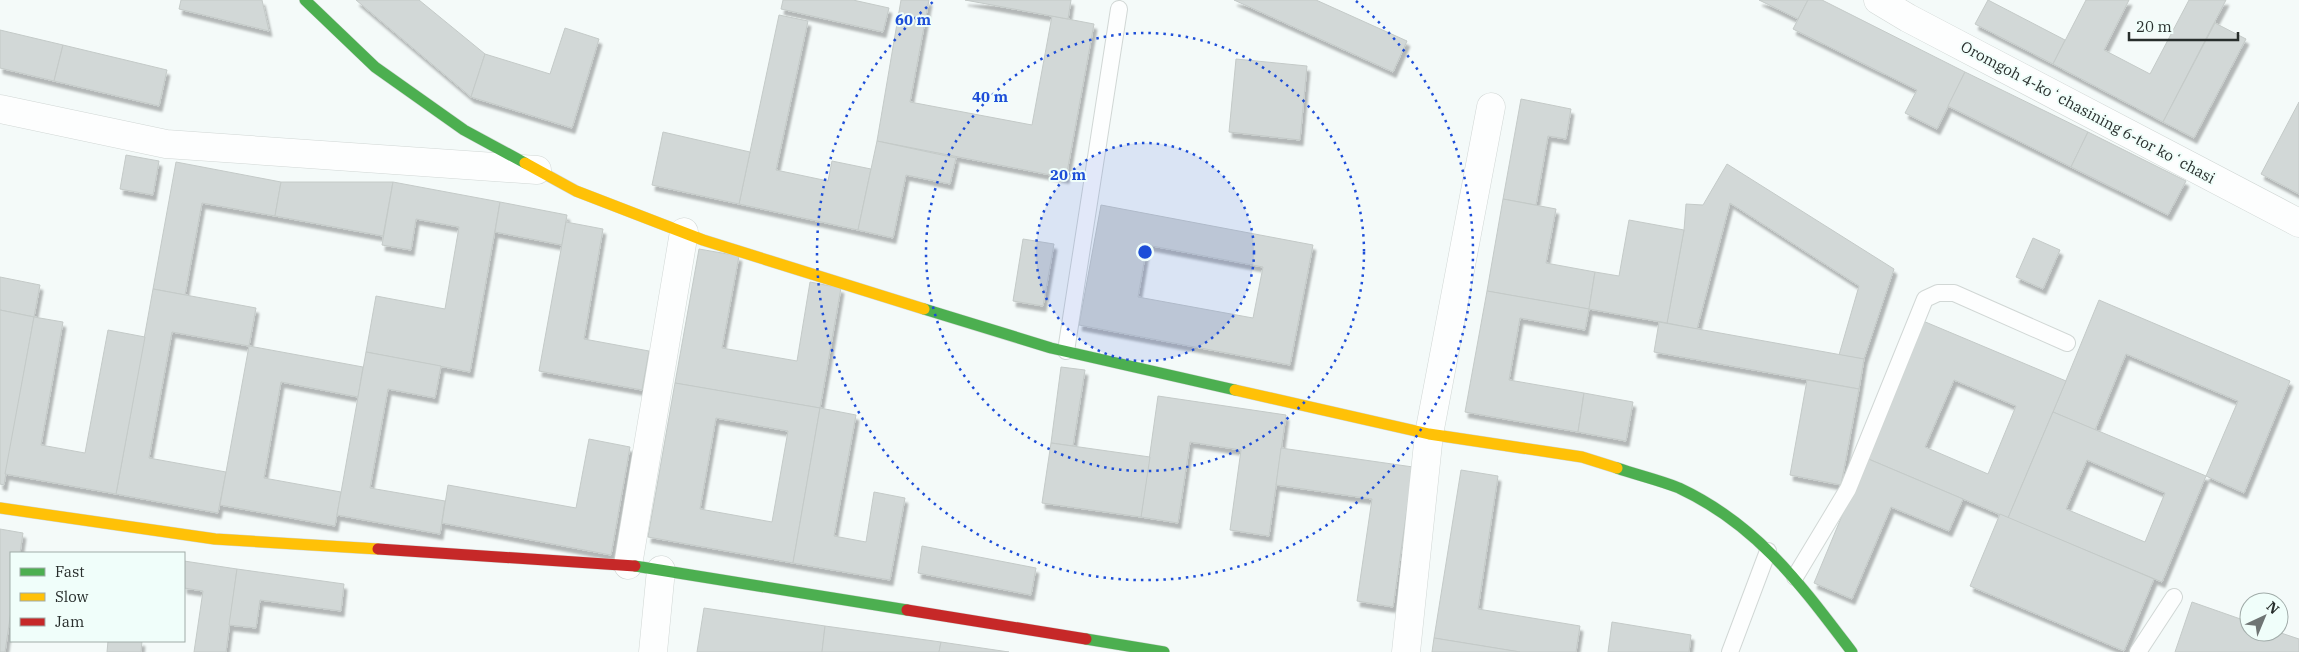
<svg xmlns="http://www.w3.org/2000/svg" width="2299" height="652" viewBox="0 0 2299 652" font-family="'IBM Plex Serif',serif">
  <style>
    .building { fill: #d2d8d7; stroke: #c4cac8; fill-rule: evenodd; filter: url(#shadow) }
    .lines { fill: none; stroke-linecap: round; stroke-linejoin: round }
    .lane-casing { stroke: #d1d7d5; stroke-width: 18 }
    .street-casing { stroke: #d1d7d5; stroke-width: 29 }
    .fast-casing { stroke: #d1d7d5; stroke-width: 12 }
    .slow-casing { stroke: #d1d7d5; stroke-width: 12 }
    .jam-casing { stroke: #d1d7d5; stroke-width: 12 }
    .lane { stroke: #fdfefe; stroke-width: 16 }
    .street { stroke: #fdfefe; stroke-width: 28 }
    .fast { stroke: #4caf50; stroke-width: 11 }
    .slow { stroke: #ffc107; stroke-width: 11 }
    .jam { stroke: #c62828; stroke-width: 11 }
    .ring { fill: none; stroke: #1d4ed8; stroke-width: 2.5; stroke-dasharray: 2.5 5 }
    .labels { text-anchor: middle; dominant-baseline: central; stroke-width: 4; stroke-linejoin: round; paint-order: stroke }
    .street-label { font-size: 15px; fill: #282e2c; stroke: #f0fefa }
    .centre { fill: #1d4ed8; stroke: #f0fefa; stroke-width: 2.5 }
    .ring-label { font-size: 15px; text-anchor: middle; font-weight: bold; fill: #1d4ed8; stroke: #f0fefa; stroke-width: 4; stroke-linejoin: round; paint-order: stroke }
  </style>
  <defs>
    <filter id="shadow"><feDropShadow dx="3" dy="5.5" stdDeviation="1" flood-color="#0004"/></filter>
  </defs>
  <rect width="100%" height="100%" fill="#f4faf9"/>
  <g class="building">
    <polygon points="181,0 262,0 269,31 179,9"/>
    <polygon points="356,0 419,0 485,54 471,97"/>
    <polygon points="783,0 853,0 889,8 883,32 781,9"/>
    <polygon points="901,0 929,0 910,102 1032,125 1052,16 1094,24 1066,178 877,141"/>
    <polygon points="965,0 1071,0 1068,19"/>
    <polygon points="1234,0 1316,0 1407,41 1393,72"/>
    <polygon points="1759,0 1808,0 1798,19"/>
    <polygon points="1808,0 1822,0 1965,72 1937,129 1905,113 1917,90 1793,29"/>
    <polygon points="1988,0 2065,40 2053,64 1975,24"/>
    <polygon points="2086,0 2129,0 2104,50 2150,74 2189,0 2226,0 2163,122 2053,64"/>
    <polygon points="779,15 808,21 776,170 828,181 832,161 871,169 858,230 739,204"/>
    <polygon points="2215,23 2246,39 2194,138 2163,122"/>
    <polygon points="565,28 599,39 572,128 471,97 485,54 550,74"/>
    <polygon points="0,30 63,45 54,81 0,68"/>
    <polygon points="63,45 167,70 159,106 54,81"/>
    <polygon points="1236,59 1307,66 1300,140 1229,132"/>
    <polygon points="1965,72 2088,132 2071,167 1948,106"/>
    <polygon points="1521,99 1571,109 1566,139 1548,136 1536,205 1503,199"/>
    <polygon points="2299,102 2299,194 2261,174"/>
    <polygon points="663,132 750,152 739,204 652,185"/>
    <polygon points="2088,132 2186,181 2168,215 2071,167"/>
    <polygon points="877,141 956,158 950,184 906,175 893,238 858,230"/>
    <polygon points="126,155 159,161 153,195 120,189"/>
    <polygon points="176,162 281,182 275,216 202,203 185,295 153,289"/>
    <polygon points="1727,164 1894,269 1864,359 1839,355 1859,286 1730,203 1697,329 1667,323 1684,230 1686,204 1703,205"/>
    <polygon points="281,182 393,182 383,236 275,216"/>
    <polygon points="393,182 500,202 470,372 366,352 376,296 445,309 459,227 416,219 411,250 382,245"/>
    <polygon points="1503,199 1556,209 1546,263 1595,272 1589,309 1487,291"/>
    <polygon points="500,202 567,215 562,245 495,232"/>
    <path d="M1101,205L1313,245L1290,365L1079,325ZM1147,245L1263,267L1253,318L1138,297Z"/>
    <polygon points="1629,220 1684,230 1667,323 1589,309 1595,272 1619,276"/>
    <polygon points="566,222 603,229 584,339 649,351 642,390 539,371"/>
    <polygon points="2033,238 2060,250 2043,289 2016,277"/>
    <polygon points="1023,239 1054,244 1043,306 1013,301"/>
    <polygon points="699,249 739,256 722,348 797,361 810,282 841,288 820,408 675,383"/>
    <polygon points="0,277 40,285 34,317 0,310"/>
    <polygon points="153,289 256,308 249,346 172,332 149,458 226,472 218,513 116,494"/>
    <polygon points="1487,291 1589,309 1585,330 1520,318 1509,380 1584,393 1578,432 1465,412"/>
    <polygon points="2099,300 2290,381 2244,493 2206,476 2238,401 2126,354 2095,430 2053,412"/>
    <polygon points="0,310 34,317 4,485 0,484"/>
    <polygon points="34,317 63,322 41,445 85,453 108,330 145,337 116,494 5,474"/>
    <path d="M1923,321L2066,381L2008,518L1866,458ZM1954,380L2016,406L1988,474L1925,447Z"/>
    <polygon points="1659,322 1864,359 1859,389 1654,352"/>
    <polygon points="249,346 363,367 358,397 281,382 264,478 341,492 335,526 220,505"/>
    <polygon points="366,352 441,366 435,398 388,389 370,488 445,501 440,534 337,515"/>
    <polygon points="1061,367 1085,370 1073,446 1051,443"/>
    <polygon points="1807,380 1859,389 1841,485 1790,475"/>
    <path d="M675,383L820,408L793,563L648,537ZM716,418L788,431L772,522L700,509Z"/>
    <polygon points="1584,393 1633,402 1626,441 1578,432"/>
    <polygon points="1158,396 1286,415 1269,536 1230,530 1241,450 1190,442 1178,523 1141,517"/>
    <polygon points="820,408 856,415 834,536 866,542 874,492 905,498 890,580 793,563"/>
    <path d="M2053,412L2206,476L2162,582L2008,518ZM2087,460L2165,493L2145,542L2066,509Z"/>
    <polygon points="589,439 630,447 611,555 442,523 448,485 576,508"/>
    <polygon points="1051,443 1150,457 1141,517 1042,503"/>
    <polygon points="1281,448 1413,467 1393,607 1357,601 1372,499 1276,485"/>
    <polygon points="1866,458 1963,499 1949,531 1891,507 1852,599 1814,583"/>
    <polygon points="1461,470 1498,476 1478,609 1580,626 1576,652 1520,652 1434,638"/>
    <polygon points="2000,514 2154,579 2124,651 1970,586"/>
    <polygon points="0,529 23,533 20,553 11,553 11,611 5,652 0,652"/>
    <polygon points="922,546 1036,568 1031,595 918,573"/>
    <polygon points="184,561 237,569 226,652 194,652 203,591 184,588"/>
    <polygon points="237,569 344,584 341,611 260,600 256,628 229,625"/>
    <polygon points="2192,602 2249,622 2249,632 2278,632 2299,639 2299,652 2175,652"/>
    <polygon points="704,608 825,626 822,652 697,652"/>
    <polygon points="1612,622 1691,635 1689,652 1608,652"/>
    <polygon points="825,626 941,642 939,652 822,652"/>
    <polygon points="1434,638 1520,652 1432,652"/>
    <polygon points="108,641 142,641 141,652 107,652"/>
    <polygon points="941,642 1009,652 939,652"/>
  </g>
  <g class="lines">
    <g class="lane-casing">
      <g id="lane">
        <polyline points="1066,351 1119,9"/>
        <polyline points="1795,577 1848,489 1925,299 1938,293 1954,293 2067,343"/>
        <polyline points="1730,652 1768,551"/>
        <polyline points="2138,652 2174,597"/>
      </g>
    </g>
    <g class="street-casing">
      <g id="street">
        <polyline points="1878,0 1908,18 2299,223"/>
        <polyline points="0,109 166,144 537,170"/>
        <polyline points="628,565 684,232"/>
        <polyline points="653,652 661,570"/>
        <polyline points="1406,652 1429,434 1491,107"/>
      </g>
    </g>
    <g class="fast-casing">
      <g id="fast">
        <polyline points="305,0 375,67 464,130 525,163"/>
        <polyline points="924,309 1051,348 1235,390"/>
        <path d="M1617,468C1637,475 1659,480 1679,488C1758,525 1801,585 1852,652"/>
        <polyline points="635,566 907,610"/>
        <polyline points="1086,639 1164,652"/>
      </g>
    </g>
    <g class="slow-casing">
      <g id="slow">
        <polyline points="525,163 576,191 703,240 924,309"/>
        <polyline points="1235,390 1429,434 1582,457 1617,468"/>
        <polyline points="0,508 215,539 378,549"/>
      </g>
    </g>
    <g class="jam-casing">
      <g id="jam">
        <polyline points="378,549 635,566"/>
        <polyline points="907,610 1086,639"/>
      </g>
    </g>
    <use href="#lane" class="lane"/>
    <use href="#street" class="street"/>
    <use href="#fast" class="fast"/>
    <use href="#slow" class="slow"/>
    <use href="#jam" class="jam"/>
  </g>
  <circle cx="1145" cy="252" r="109" fill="#1d4ed8" fill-opacity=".12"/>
  <g class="ring">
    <circle cx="1145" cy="252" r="109"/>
    <circle cx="1145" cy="252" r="219"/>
    <path d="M1356 1A328 328 0 1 1 934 1"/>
  </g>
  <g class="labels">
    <g class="street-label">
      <text transform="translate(2088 112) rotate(28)">Oromgoh 4-koʻchasining 6-tor koʻchasi</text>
    </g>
  </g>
  <circle cx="1145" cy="252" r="8" class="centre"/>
  <g class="ring-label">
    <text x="913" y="25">60 m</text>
    <text x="990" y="102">40 m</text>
    <text x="1068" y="180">20 m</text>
  </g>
  <rect x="10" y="552" width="175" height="90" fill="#f0fefa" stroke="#a0aba8"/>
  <rect x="20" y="568" width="25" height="8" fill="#4caf50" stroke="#a0aba8"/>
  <text x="55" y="577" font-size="15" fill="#282e2c">Fast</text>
  <rect x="20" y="593" width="25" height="8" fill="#ffc107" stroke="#a0aba8"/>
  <text x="55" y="602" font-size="15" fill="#282e2c">Slow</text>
  <rect x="20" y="618" width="25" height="8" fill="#c62828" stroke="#a0aba8"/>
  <text x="55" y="627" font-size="15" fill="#282e2c">Jam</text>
  <g transform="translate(2264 617) rotate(44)"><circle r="24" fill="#f0fefa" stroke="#a0aba8"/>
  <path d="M0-4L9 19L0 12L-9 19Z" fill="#6f7574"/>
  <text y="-8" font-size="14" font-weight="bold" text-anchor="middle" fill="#282e2c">N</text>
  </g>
  <path d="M2129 32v8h109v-8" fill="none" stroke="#282e2c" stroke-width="2.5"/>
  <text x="2136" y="32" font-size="15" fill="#282e2c" stroke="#f0fefa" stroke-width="4" paint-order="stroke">20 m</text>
</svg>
